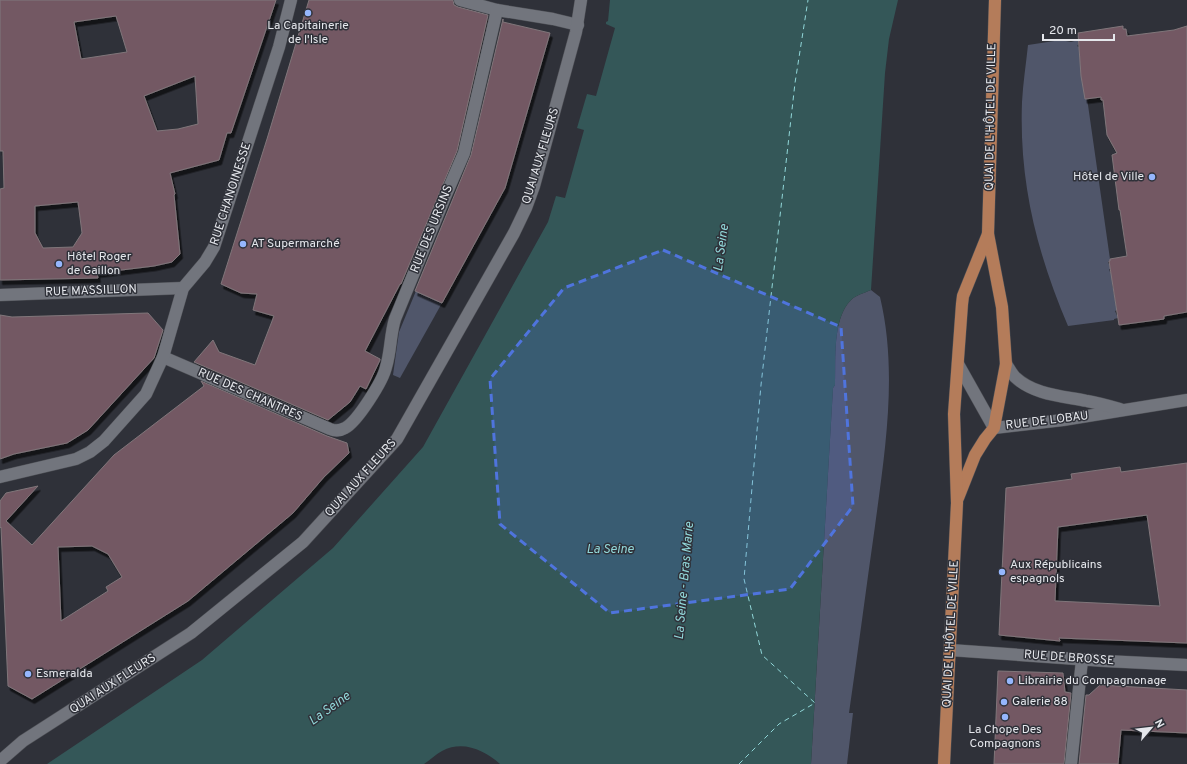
<svg xmlns="http://www.w3.org/2000/svg" width="1187" height="764" viewBox="0 0 1187 764" font-family="Overpass,sans-serif">
  <style>
    .green { fill: #50566a }
    .water { fill: #345758 }
    .lines { fill: none; stroke-linecap: round; stroke-linejoin: round }
    .ferry { stroke: #91d7d9; stroke-width: 1; stroke-dasharray: 5 4; stroke-linecap: butt }
    .building { fill: #735864; stroke: #80767a; fill-rule: evenodd; filter: url(#shadow) }
    .minor-casing { stroke: #4d4f55; stroke-width: 13 }
    .major-casing { stroke: #4d4f55; stroke-width: 13 }
    .minor { stroke: #72757d; stroke-width: 12 }
    .major { stroke: #b47c5a; stroke-width: 12 }
    .marked { fill: #4f74dd; fill-opacity: 0.2; stroke: #4f74dd; stroke-width: 3; stroke-dasharray: 8 5; stroke-linejoin: round }
    .poi-dot { fill: #95b6fd; stroke: #2f3139; stroke-width: 1.5 }
    .labels { text-anchor: middle; dominant-baseline: central; stroke-width: 3; stroke-linejoin: round; paint-order: stroke }
    .poi-label { font-size: 12px; fill: #e5e7ec; stroke: #2f3139; text-anchor: start }
    .street-label { font-size: 12px; fill: #e5e7ec; stroke: #2f3139 }
    .water-label { font-size: 13px; font-style: italic; fill: #91d7d9; stroke: #2f3139 }
  </style>
  <defs>
    <filter id="shadow"><feDropShadow dx="2.5" dy="4.5" stdDeviation="0" flood-color="#0009"/></filter>
  </defs>
  <rect width="100%" height="100%" fill="#2f3139"/>
  <g class="green">
    <path d="M1061,40L1071,42L1078,40V45L1077,46L1079,47L1080,61L1084,86L1083,87L1087,98L1110,259V261L1108,262L1111,269H1109L1110,272H1111L1114,282L1112,283L1117,310L1115,311L1118,318L1114,319V320L1068,326C1037,253 1019,183 1022,102C1023,83 1026,64 1028,45Z"/>
    <path d="M871,290L880,297C898,372 885,451 875,526C866,589 858,651 849,713H853L847,764H811L833,388L835,385C836,360 832,319 851,300C856,295 864,293 871,290Z"/>
    <polygon points="416,291 442,303 400,378 393,375 399,332"/>
  </g>
  <path class="water" d="M610,0H898L889,39L885,73L871,290C864,293 856,295 851,300C832,319 836,360 835,385L833,388L811,764H500C484,750 463,740 442,751C436,754 430,760 424,764H47L202,660L333,548L423,447L548,222L556,196L565,198L584,130L577,128L587,94L596,96L615,28L606,24V22L608,21Z"/>
  <g class="lines">
    <polyline class="ferry" points="739,764 779,724 815,703 762,655 744,579 761,385 795,83 808,0"/>
  </g>
  <g class="building">
    <path d="M0,0H276L231,133H227L219,160L170,173L175,194L174,195L180,254L172,262L154,266L97,273L98,278L0,280V189L4,188L3,151H0ZM116,16L127,52L81,59L74,22ZM195,76L198,124L178,129L157,131L144,96ZM78,202L82,233L73,247L43,248L35,233V206Z"/>
    <polygon points="309,0 453,0 454,5 458,7 488,15 457,151 401,284 400,284 365,351 380,359 380,360 366,389 360,386 350,402 328,420 194,362 213,340 219,352 255,365 274,316 253,310 257,294 241,293 221,284 267,139"/>
    <polygon points="503,19 503,22 550,33 505,188 442,303 415,291 471,155"/>
    <polygon points="1123,26 1123,29 1126,29 1127,36 1174,30 1187,26 1187,312 1164,316 1164,319 1119,325 1109,261 1110,261 1110,259 1127,256 1120,210 1119,210 1112,155 1117,153 1107,135 1103,100 1101,100 1101,97 1085,99 1081,76 1078,33"/>
    <polygon points="148,313 163,330 154,358 88,430 67,443 14,454 0,459 0,315 12,317"/>
    <path d="M201,381L327,436L347,443L349,453L324,477L293,513L188,601L32,699L8,686L1,527L0,528V501L6,493L38,486L6,521L32,545L114,455L204,386ZM92,546L108,554L122,577L106,587L108,591L61,621L58,547Z"/>
    <path d="M1187,463V643L1059,638L1060,641L999,635L1006,488L1072,479L1071,474L1120,467L1121,472ZM1147,515L1160,606L1055,601L1058,527Z"/>
    <polygon points="998,671 1063,673 1065,692 1071,693 1064,764 994,764"/>
    <polygon points="1100,685 1187,690 1187,733 1121,730 1118,764 1079,764 1086,695 1089,695"/>
  </g>
  <g class="lines">
    <g class="minor-casing">
      <g id="minor">
        <polyline points="460,0 497,10 553,19 578,25"/>
        <polyline points="0,295 183,288"/>
        <path d="M163,357L330,429C335,431 340,431 345,428C357,422 383,381 386,367C391,351 390,335 395,319L445,197L464,153L497,10"/>
        <polyline points="958,364 994,428 1063,420 1187,400"/>
        <path d="M1006,364C1009,368 1011,373 1015,377C1034,395 1063,396 1087,401C1098,403 1109,406 1120,409"/>
        <polyline points="0,477 76,459 90,452 104,441 146,394 163,357 183,288 205,262 214,247 279,47 291,0"/>
        <polyline points="950,650 1105,661 1187,665"/>
        <polyline points="0,761 23,741 191,633 303,542 397,439 514,233 526,208 534,186 576,32 581,0"/>
        <polyline points="1071,764 1082,660"/>
      </g>
    </g>
    <g class="major-casing">
      <g id="major">
        <polyline points="958,498 975,455 985,439 994,428 1006,364 1002,307 988,234 995,0"/>
        <polyline points="944,764 957,503 954,414 962,304 963,296 988,234"/>
      </g>
    </g>
    <use href="#minor" class="minor"/>
    <use href="#major" class="major"/>
  </g>
  <path class="marked" d="M663,250L841,327L853,506L790,589L610,613L500,524L490,379L564,288Z"/>
  <g class="poi-dot">
    <circle cx="308" cy="13" r="4"/>
    <circle cx="1152" cy="177" r="4"/>
    <circle cx="243" cy="244" r="4"/>
    <circle cx="59" cy="264" r="4"/>
    <circle cx="1002" cy="572" r="4"/>
    <circle cx="28" cy="674" r="4"/>
    <circle cx="1010" cy="681" r="4"/>
    <circle cx="1004" cy="702" r="4"/>
    <circle cx="1005" cy="717" r="4"/>
  </g>
  <g class="labels">
    <g class="poi-label">
      <text x="308" y="26" text-anchor="middle">La Capitainerie<tspan x="308" dy="14">de l'Isle</tspan></text>
      <text x="1144" y="177" text-anchor="end">Hôtel de Ville</text>
      <text x="251" y="244">AT Supermarché</text>
      <text x="67" y="257">Hôtel Roger<tspan x="67" dy="14">de Gaillon</tspan></text>
      <text x="1010" y="565">Aux Républicains<tspan x="1010" dy="14">espagnols</tspan></text>
      <text x="36" y="674">Esmeralda</text>
      <text x="1018" y="681">Librairie du Compagnonage</text>
      <text x="1012" y="702">Galerie 88</text>
      <text x="1005" y="730" text-anchor="middle">La Chope Des<tspan x="1005" dy="14">Compagnons</tspan></text>
    </g>
    <g class="street-label">
      <text transform="translate(991 117) rotate(-89)">QUAI DE L'HÔTEL DE VILLE</text>
      <text transform="translate(541 156) rotate(-73)">QUAI AUX FLEURS</text>
      <text transform="translate(231 194) rotate(-72)">RUE CHANOINESSE</text>
      <text transform="translate(432 229) rotate(-68)">RUE DES URSINS</text>
      <text transform="translate(91 291) rotate(-2)">RUE MASSILLON</text>
      <text transform="translate(250 395) rotate(24)">RUE DES CHANTRES</text>
      <text transform="translate(1047 421) rotate(-7)">RUE DE LOBAU</text>
      <text transform="translate(361 478) rotate(-48)">QUAI AUX FLEURS</text>
      <text transform="translate(951 634) rotate(-87)">QUAI DE L'HÔTEL DE VILLE</text>
      <text transform="translate(1069 658) rotate(4)">RUE DE BROSSE</text>
      <text transform="translate(113 684) rotate(-33)">QUAI AUX FLEURS</text>
    </g>
    <g class="water-label">
      <text transform="translate(722 248) rotate(-82)">La Seine</text>
      <text x="610" y="550">La Seine</text>
      <text transform="translate(685 581) rotate(-85)">La Seine - Bras Marie</text>
      <text transform="translate(330 709) rotate(-36)">La Seine</text>
    </g>
  </g>
  <g transform="translate(1151 728) rotate(62)" stroke="#2f3139" stroke-width="3" paint-order="stroke">
  <path d="M0-3L7 15L0 10L-7 15Z" fill="#e5e7ec"/>
  <text y="-6" font-size="11" font-weight="bold" text-anchor="middle" fill="#e5e7ec">N</text>
  </g>
  <path d="M1043 34v6h71v-6" fill="none" stroke="#e5e7ec" stroke-width="2"/>
  <text x="1049" y="34" font-size="12" fill="#e5e7ec" stroke="#2f3139" stroke-width="3" paint-order="stroke">20 m</text>
</svg>
